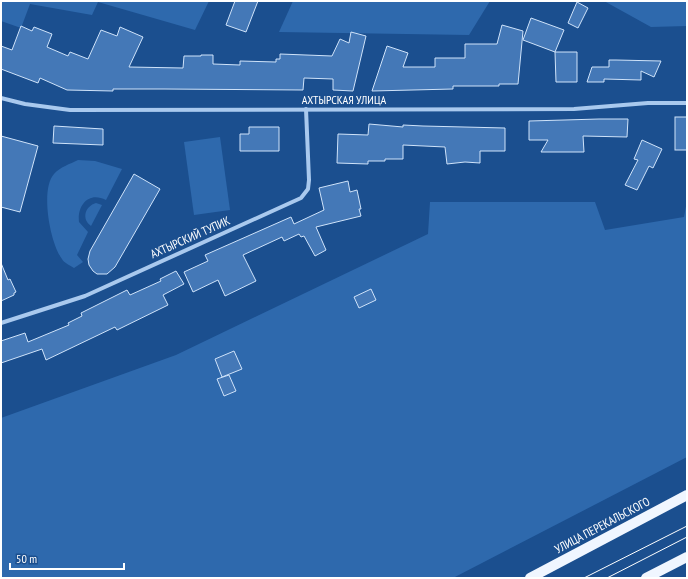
<svg xmlns="http://www.w3.org/2000/svg" width="688" height="579" viewBox="0 0 688 579" font-family="'PT Sans Narrow',sans-serif">
  <style>
    .green { fill: #2e69ad }
    .building { fill: #4478b7; stroke: #cfe3fa }
    .lines { fill: none; stroke-linecap: round; stroke-linejoin: round }
    .minor { stroke: #a9c9ee; stroke-width: 4 }
    .primary { stroke: #f0f6ff; stroke-width: 10 }
    .tram { stroke: #fff; stroke-width: 1 }
    .labels { text-anchor: middle; dominant-baseline: central; stroke-width: 3; stroke-linejoin: round; paint-order: stroke }
    .street-label { font-size: 12px; fill: #fff; stroke: #1b4f8f }
  </style>
  <rect width="100%" height="100%" fill="#1b4f8f"/>
  <g class="green">
    <polygon points="1,1 209,1 195,30 98,2 92,15 30,4 21,28 1,21"/>
    <polygon points="293,1 490,1 469,35 279,32"/>
    <polygon points="604,1 687,1 687,26 651,27"/>
    <polygon points="220,137 230,210 194,215 184,142"/>
    <path d="M78,160L95,161L122,169L106,200C89,191 77,205 79,222L88,232L77,255L83,262L74,268C70,265 64,263 62,259C50,243 40,189 54,174C60,167 70,164 78,160Z"/>
    <polygon points="687,201 687,457 453,578 1,578 1,418 176,355 428,234 430,202 595,202 605,230 684,217"/>
    <path d="M96,203L102,205L91,226C81,219 85,206 96,203Z"/>
  </g>
  <g class="building">
    <polygon points="235,1 258,1 246,32 226,25"/>
    <polygon points="577,2 588,8 578,28 568,23"/>
    <polygon points="531,18 564,30 555,52 523,40"/>
    <polygon points="502,25 523,31 518,84 499,84 499,86 453,86 453,89 372,91 387,46 408,53 403,67 435,67 435,58 465,58 465,44 497,44"/>
    <polygon points="21,26 32,31 34,27 52,34 47,47 68,56 70,52 88,59 101,30 117,36 120,27 143,37 129,67 183,68 184,56 201,56 201,55 213,55 213,64 240,65 240,61 276,62 276,59 280,59 280,54 332,56 340,39 349,43 351,32 366,36 353,91 333,90 333,79 304,78 303,90 164,89 113,89 113,91 67,90 40,78 38,83 1,69 1,46 12,50"/>
    <polygon points="555,52 577,52 577,82 556,82"/>
    <polygon points="609,60 616,60 661,61 654,77 641,71 641,80 604,79 604,82 587,82 592,67 609,67"/>
    <rect x="675" y="117" width="12" height="33"/>
    <polygon points="599,119 628,119 627,137 583,136 584,152 541,152 548,140 529,140 529,121"/>
    <polygon points="369,124 403,127 403,125 423,126 505,128 505,151 480,151 480,163 465,162 447,164 445,147 403,145 403,159 385,159 385,161 368,161 368,164 337,163 338,134 368,135"/>
    <polygon points="54,126 103,129 103,145 53,143"/>
    <polygon points="249,127 279,127 279,151 240,151 240,134 249,134"/>
    <polygon points="1,136 38,146 20,212 1,207"/>
    <polygon points="642,140 662,149 653,168 649,166 637,190 625,185 638,160 634,159"/>
    <polygon points="134,174 160,189 115,267 107,274 97,274 93,271 89,265 88,259 90,251"/>
    <polygon points="348,181 350,192 357,190 361,209 359,209 361,216 316,227 326,250 315,256 304,236 301,237 299,234 284,241 282,237 243,255 256,281 225,296 218,280 193,292 184,272 208,261 205,255 291,217 294,224 324,210 319,188"/>
    <polygon points="1,263 8,280 10,279 16,292 14,293 14,295 1,301"/>
    <polygon points="176,271 184,284 163,295 168,305 117,330 115,327 46,360 42,349 1,363 1,341 25,333 28,342 69,325 68,323 82,316 81,313 127,290 130,295 161,281 160,279"/>
    <polygon points="371,289 376,300 359,308 354,297"/>
    <polygon points="234,351 242,369 222,377 215,359"/>
    <polygon points="229,375 236,391 224,396 217,379"/>
  </g>
  <g class="lines">
    <g class="minor">
      <polyline points="1,98 25,104 70,110 574,109 648,103 687,103"/>
      <polyline points="1,323 85,296 301,198 308,189 309,180 306,109"/>
    </g>
    <g class="primary">
      <polyline points="530,578 687,495"/>
      <polyline points="646,578 687,557"/>
    </g>
    <g class="tram">
      <polyline points="584,578 687,526"/>
      <polyline points="607,578 687,537"/>
    </g>
  </g>
  <g class="labels">
    <g class="street-label">
      <text x="344" y="99">АХТЫРСКАЯ УЛИЦА</text>
      <text transform="translate(190 237) rotate(-24)">АХТЫРСКИЙ ТУПИК</text>
      <text transform="translate(602 525) rotate(-28)">УЛИЦА ПЕРЕКАЛЬСКОГО</text>
    </g>
  </g>
  <rect width="688" height="579" fill="none" stroke="#ffffff" stroke-width="4"/>
  <path d="M10 563v6h114v-6" fill="none" stroke="#ffffff" stroke-width="2"/>
  <text x="16" y="563" font-size="12" fill="#ffffff" stroke="#1b4f8f" stroke-width="3" paint-order="stroke">50 m</text>
</svg>
